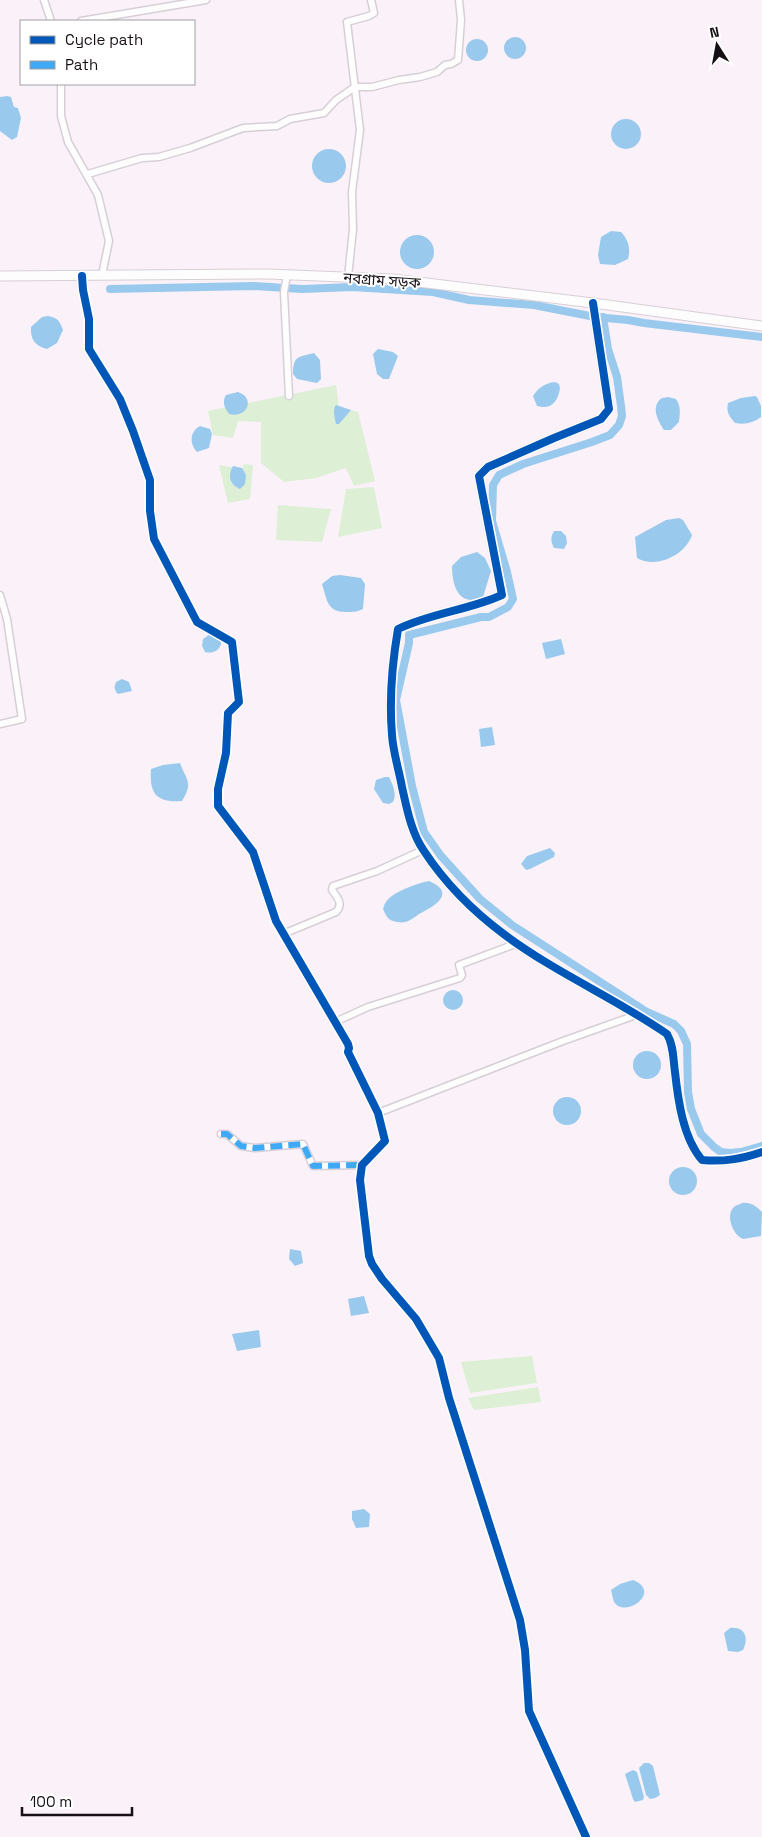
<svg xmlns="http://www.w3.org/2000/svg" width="762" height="1837" viewBox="0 0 762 1837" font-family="'Space Grotesk','Noto Sans Bengali',sans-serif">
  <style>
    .green { fill: #ddefd5 }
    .water { fill: #9ac9ee }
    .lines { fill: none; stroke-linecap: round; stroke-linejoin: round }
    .canal { stroke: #9ac9ee; stroke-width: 8 }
    .street-casing { stroke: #d7cfd6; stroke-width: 9 }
    .secondary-casing { stroke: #d7cfd6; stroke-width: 11 }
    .street { stroke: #fefdfe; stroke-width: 6 }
    .secondary { stroke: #fefdfe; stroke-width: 9 }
    .quiet { stroke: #3fa9f5; stroke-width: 6; stroke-dasharray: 12 6; stroke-linecap: butt }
    .cycleway-casing { stroke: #fff; stroke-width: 11 }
    .cycleway { stroke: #0057b8; stroke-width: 8 }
    .labels { text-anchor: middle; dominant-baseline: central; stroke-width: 4; stroke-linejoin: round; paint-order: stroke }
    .street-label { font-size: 15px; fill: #170f16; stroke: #fff }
  </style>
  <rect width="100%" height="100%" fill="#faf2f8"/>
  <g class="green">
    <polygon points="336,385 339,407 358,412 375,481 354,486 346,468 316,478 284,482 261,463 261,422 238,421 233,438 213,435 208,411"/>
    <polygon points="244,464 253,465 250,499 228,503 219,465 242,469"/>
    <polygon points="374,487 382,528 338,537 346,489"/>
    <polygon points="278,505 331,509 322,542 276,540"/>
    <polygon points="532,1356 537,1383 470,1393 461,1362"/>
    <polygon points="538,1387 541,1402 474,1410 468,1398"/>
  </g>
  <g class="water">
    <circle cx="515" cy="48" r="11"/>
    <circle cx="477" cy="50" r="11"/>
    <polygon points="7,96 11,97 14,107 18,108 21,118 17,137 12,140 0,131 0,97"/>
    <circle cx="626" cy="134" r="15"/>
    <circle cx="329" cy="166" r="17"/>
    <path d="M611,231L621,232C628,239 631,249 628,259L615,265L600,264L598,255L601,237Z"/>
    <circle cx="417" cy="252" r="17"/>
    <path d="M48,316C58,318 59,320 63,330L57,343L47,349C35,346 30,339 31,327L42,317Z"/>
    <polygon points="378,349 393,352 398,356 389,379 383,379 377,374 373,354"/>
    <path d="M314,353L320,360L321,379L317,383L297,379L293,374C293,356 298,357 314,353Z"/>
    <path d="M555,382L559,384L560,388C558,402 551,410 537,406L533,396C538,388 545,383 555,382Z"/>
    <path d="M238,392C256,398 247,419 229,414C224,407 222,402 226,395Z"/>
    <path d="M755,396L757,397L761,406V417C753,423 745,425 735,423C729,416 726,412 728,403L741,398Z"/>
    <path d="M668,397L676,399C681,406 680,413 679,422L671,430H664C658,421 650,406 662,398Z"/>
    <path d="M336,405L351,410L339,424H336C335,419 332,409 336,405Z"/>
    <path d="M200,426L210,429L212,434L209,448L197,452C189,444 190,431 200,426Z"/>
    <path d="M233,466L242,468L246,475L245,484L240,489C230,485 227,476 233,466Z"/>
    <path d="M679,518L683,520L692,535C685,556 655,569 637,558L635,537L666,520Z"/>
    <path d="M554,531H561L566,536L567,543L564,549L554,548C551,542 550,538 554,531Z"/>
    <path d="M477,552L485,558L491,571L483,597C480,598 476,600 472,600C455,600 452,579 452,566L461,557Z"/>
    <path d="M340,575L361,578L365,584L363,609C357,612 353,612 346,612C327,612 327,600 322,584L332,576Z"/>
    <path d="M210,634L221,638V644C219,651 212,654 205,652L202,646L203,639Z"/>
    <polygon points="561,639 565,654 546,659 542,643"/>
    <path d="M122,679L129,682L132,691L118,694C114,690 114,687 116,682Z"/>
    <polygon points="492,727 495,745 481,747 479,729"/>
    <path d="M180,763C186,780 194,782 182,801C157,803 149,794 151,769L163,765Z"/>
    <path d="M385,777H389C393,785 397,794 393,802L389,804L383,803L374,789L376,780Z"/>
    <polygon points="550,848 555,853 554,857 530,869 526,870 521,864 527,856"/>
    <path d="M429,881C457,893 435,906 419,914C415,917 410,921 405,922C402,923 396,922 393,921C387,919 386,915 383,909C384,907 384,904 386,902C392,892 418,883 429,881Z"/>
    <circle cx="453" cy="1000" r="10"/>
    <circle cx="647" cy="1065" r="14"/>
    <circle cx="567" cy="1111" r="14"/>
    <circle cx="683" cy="1181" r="14"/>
    <path d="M742,1203C751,1202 756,1206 762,1212L761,1236L743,1239C733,1235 725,1215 734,1207C735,1206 740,1204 742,1203Z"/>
    <polygon points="290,1249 301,1251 303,1263 295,1266 289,1259"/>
    <polygon points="364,1296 369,1313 351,1316 348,1299"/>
    <polygon points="259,1330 261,1347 237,1351 232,1334"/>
    <polygon points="364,1509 370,1514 369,1527 356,1528 352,1519 352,1511"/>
    <path d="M633,1580C663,1592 625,1619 614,1602C613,1599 612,1594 611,1590L620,1584Z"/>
    <path d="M730,1628C745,1626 749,1638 743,1650L738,1652L728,1651L724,1633Z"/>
    <polygon points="644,1763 649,1763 653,1766 660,1795 655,1798 650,1799 646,1795 639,1768"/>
    <polygon points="633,1770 637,1772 644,1797 643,1800 635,1802 633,1799 625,1774"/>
  </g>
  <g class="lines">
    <g class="canal">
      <polyline points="110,289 253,286 302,289 352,287 433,292 469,300 534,305 595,317 628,320 644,323 762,337"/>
      <polyline points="603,317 608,349 617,377 621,406 622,416 619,425 610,435 592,442 523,464 499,475 493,485 492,521 507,572 513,599 508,607 489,617 481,617 409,635 409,643 396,700 412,786 424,832 441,856 480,899 512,925 647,1012 674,1024 681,1031 687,1044 688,1092 691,1109 701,1134 714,1147 721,1152 730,1153 741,1152 762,1146"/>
    </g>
    <g class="street-casing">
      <g id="street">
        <polyline points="44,0 51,21"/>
        <polyline points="81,21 206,0"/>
        <polyline points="61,84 61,116 68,142 98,195 109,241 102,275"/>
        <polyline points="88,174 142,158 159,157 190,148 243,128 277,126 290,119 324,113 336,100 355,87 372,87 399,80 420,77 437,72 445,65 451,64 458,60 461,20 459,0"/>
        <polyline points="287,275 284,292 289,396"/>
        <polyline points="82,276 83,290 89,319 89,349 120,399 133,431 150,480 150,511 154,539 197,622 232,642 239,702 228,713 226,753 218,789 218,806 253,852 276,921 348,1044 349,1048 348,1052 378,1113 385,1141 362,1165 360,1180 369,1256 372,1264 382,1279 416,1319 439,1358 449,1398 520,1620 525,1650 529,1711 586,1837"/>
        <polyline points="348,277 353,229 352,192 360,130 347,22 369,16 374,13 371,0"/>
        <polyline points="0,595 7,619 22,719 0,724"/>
        <path d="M283,934L336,912C344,904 337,897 332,890L333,886L377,871L423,850"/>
        <polyline points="335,1022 368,1007 460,978 462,975 459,965 518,943"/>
        <polyline points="378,1113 563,1041 636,1015"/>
        <polyline points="221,1134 227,1134 241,1146 255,1148 303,1144 313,1166 362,1165"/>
      </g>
    </g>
    <g class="secondary-casing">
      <g id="secondary">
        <polyline points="0,276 268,274 393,279 593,303 762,326"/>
        <path d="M593,303L609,409L601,419L554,438L488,467L479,476L502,595C469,610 431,613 398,629C392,664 389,699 392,735C393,752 399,770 402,787C407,809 411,832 424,851C445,883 474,912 505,935C556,973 615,998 667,1034C674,1046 673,1059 675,1072C678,1100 683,1138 702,1160C724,1162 741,1159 762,1152"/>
      </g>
    </g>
    <use href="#street" class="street"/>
    <use href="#secondary" class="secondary"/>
    <polyline class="quiet" points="221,1134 227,1134 241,1146 255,1148 303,1144 313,1166 362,1165"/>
    <g class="cycleway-casing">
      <g id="cycleway">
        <polyline points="82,276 83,290 89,319 89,349 120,399 133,431 150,480 150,511 154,539 197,622 232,642 239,702 228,713 226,753 218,789 218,806 253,852 276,921 348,1044 349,1048 348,1052 378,1113 385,1141 362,1165 360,1180 369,1256 372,1264 382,1279 416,1319 439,1358 449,1398 520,1620 525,1650 529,1711 586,1837"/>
        <path d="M593,303L609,409L601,419L554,438L488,467L479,476L502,595C469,610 431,613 398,629C392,664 389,699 392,735C393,752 399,770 402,787C407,809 411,832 424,851C445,883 474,912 505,935C556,973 615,998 667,1034C674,1046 673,1059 675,1072C678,1100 683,1138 702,1160C724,1162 741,1159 762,1152"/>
      </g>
    </g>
    <use href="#cycleway" class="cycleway"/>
  </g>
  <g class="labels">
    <g class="street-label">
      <text transform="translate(382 280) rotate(4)">নবগ্রাম সড়ক</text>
    </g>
  </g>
  <rect x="20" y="20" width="175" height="65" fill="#ffffff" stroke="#a29fa2"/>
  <rect x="30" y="36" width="25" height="8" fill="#0057b8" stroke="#a29fa2"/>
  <text x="65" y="45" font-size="15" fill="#170f16">Cycle path</text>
  <rect x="30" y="61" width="25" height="8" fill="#3fa9f5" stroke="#a29fa2"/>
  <text x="65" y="70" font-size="15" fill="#170f16">Path</text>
  <g transform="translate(717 45) rotate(349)" stroke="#ffffff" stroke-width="4" paint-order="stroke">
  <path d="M0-4L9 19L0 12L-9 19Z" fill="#170f16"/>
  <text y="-8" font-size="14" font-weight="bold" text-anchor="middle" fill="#170f16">N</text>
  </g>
  <path d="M22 1807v8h110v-8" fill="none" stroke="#170f16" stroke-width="2.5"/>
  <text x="30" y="1807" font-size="15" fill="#170f16" stroke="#ffffff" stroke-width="4" paint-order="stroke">100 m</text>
</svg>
